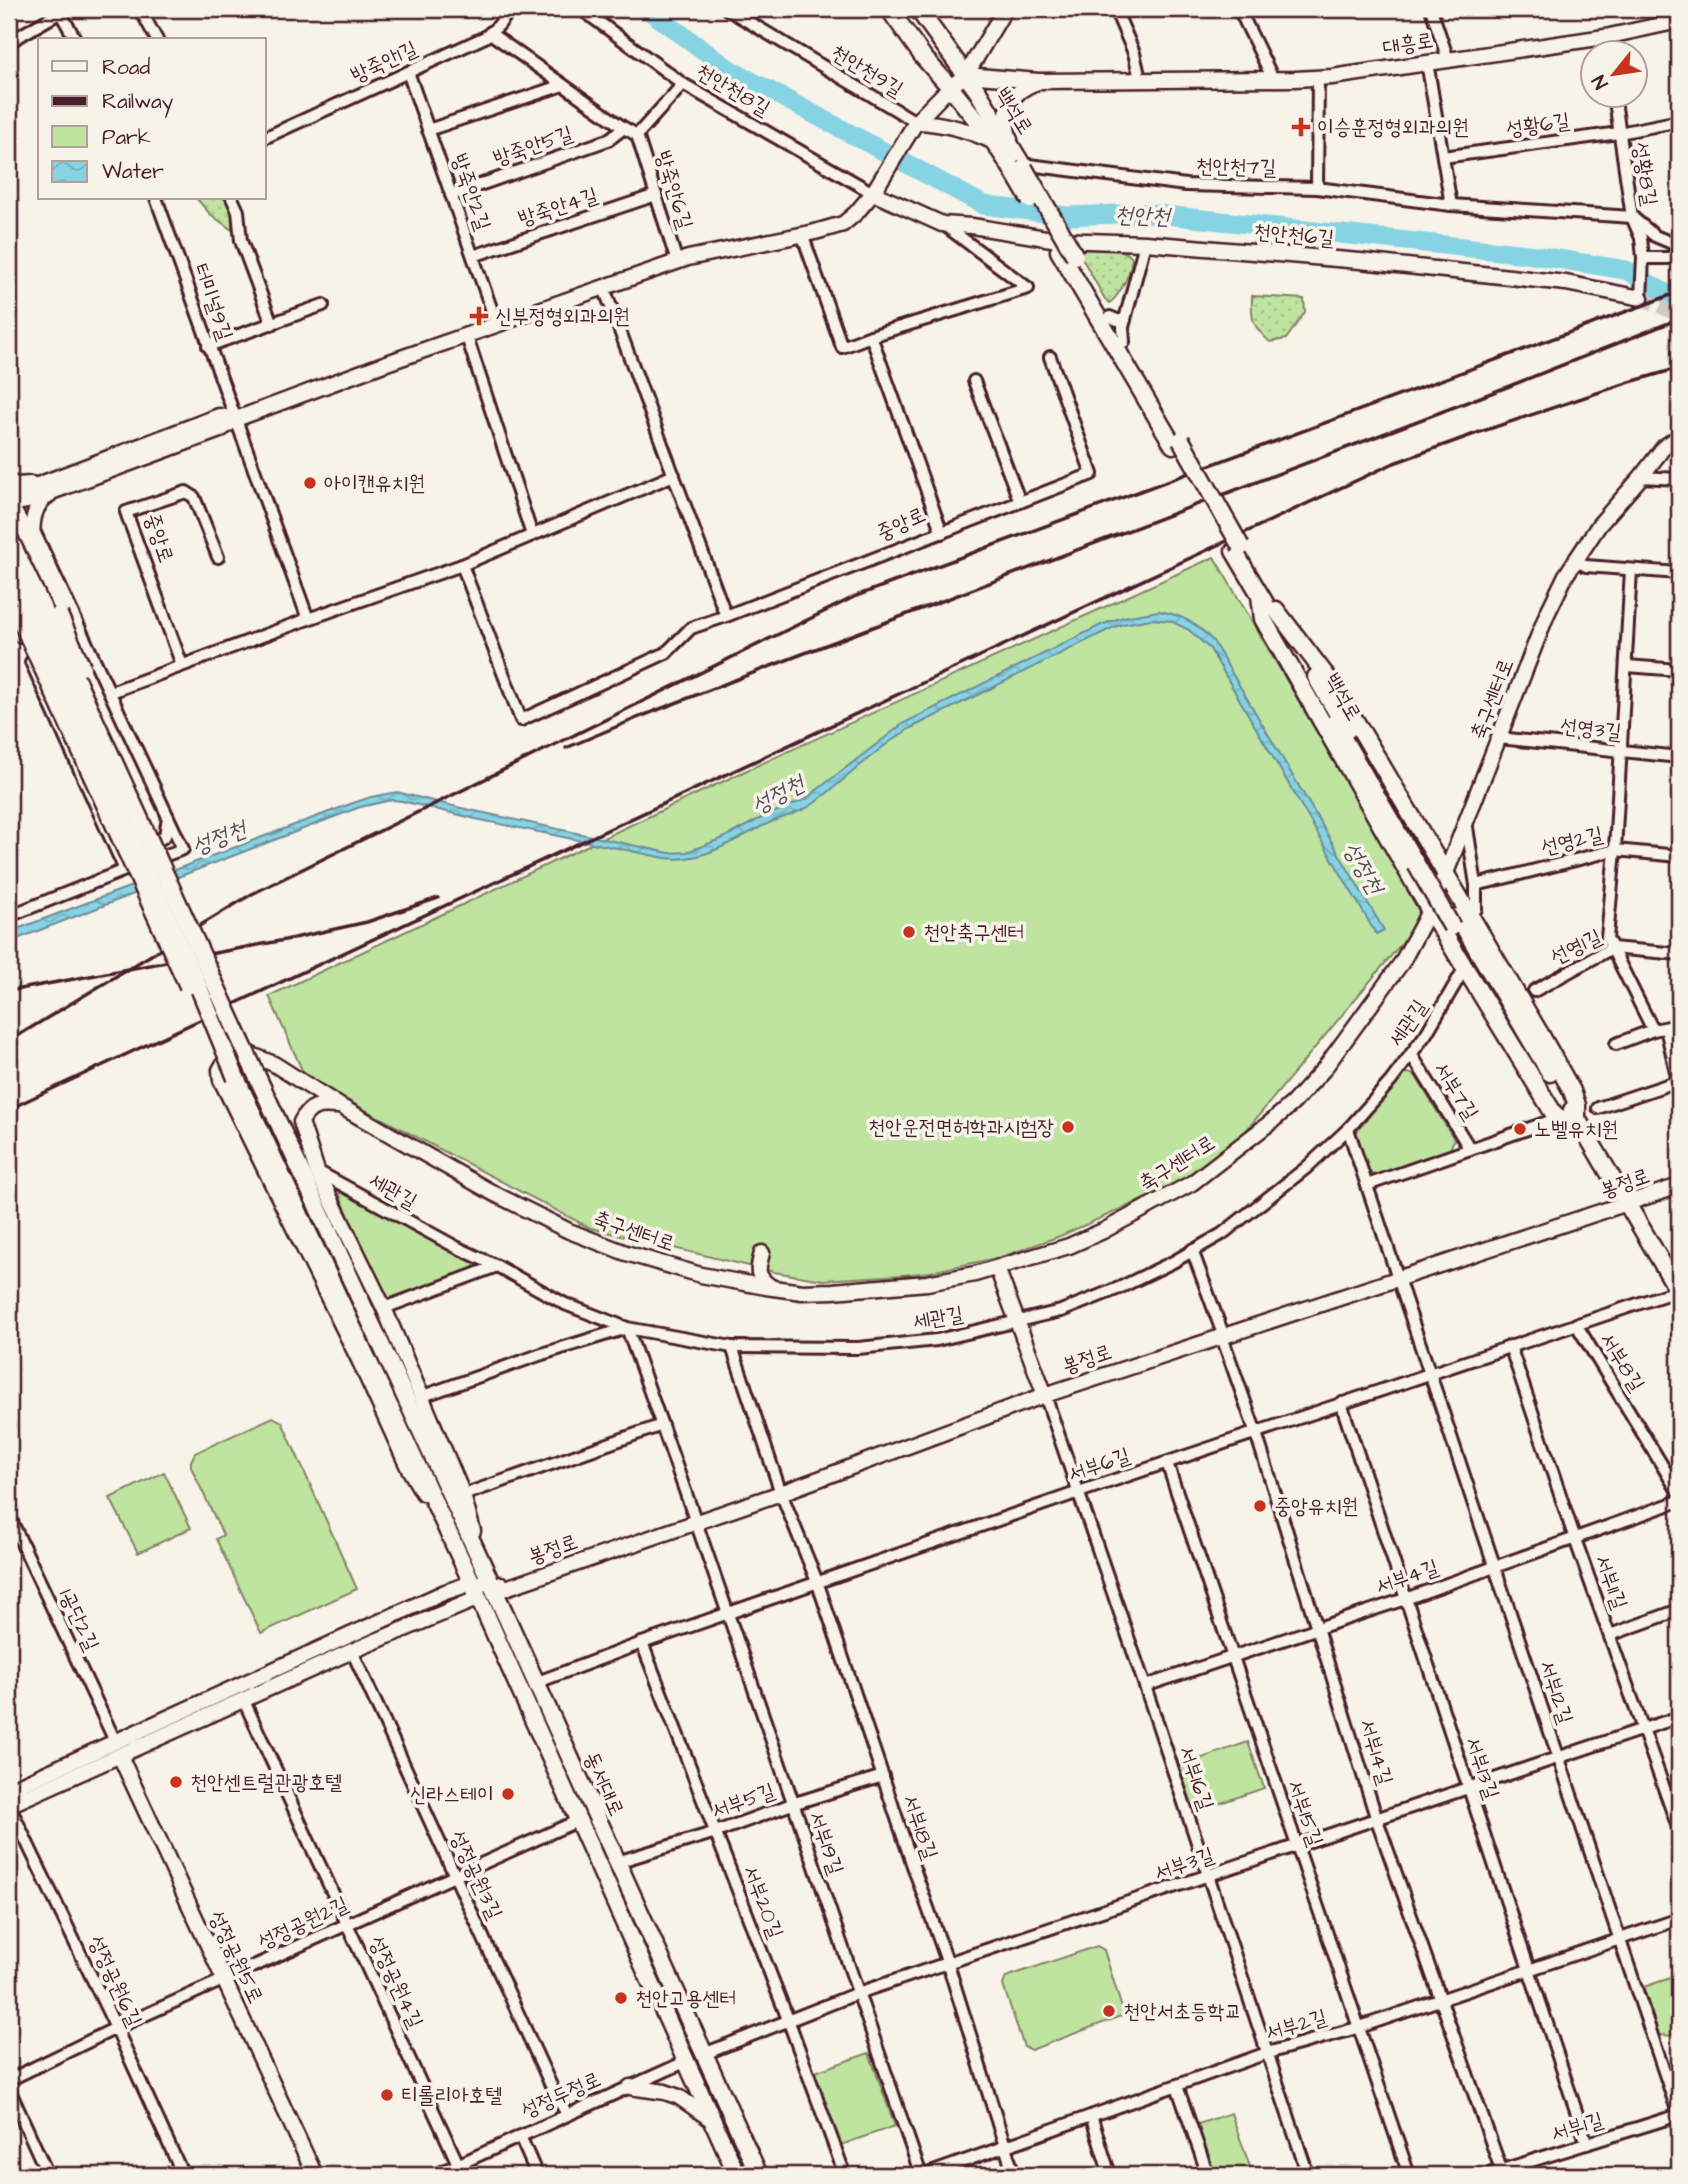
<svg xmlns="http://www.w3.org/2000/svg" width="1688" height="2184" viewBox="0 0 1688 2184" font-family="'Architects Daughter','Poor Story',sans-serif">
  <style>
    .grass { fill: url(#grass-dots); stroke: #848265; stroke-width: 2 }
    .green { fill: #bee49f; stroke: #848265; stroke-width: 2 }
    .water { fill: url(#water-waves); stroke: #6e8b9a; stroke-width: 2 }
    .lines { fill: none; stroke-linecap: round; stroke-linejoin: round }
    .river { stroke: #86d3e4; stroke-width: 19 }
    .tertiary-tunnel { stroke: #d4c9c2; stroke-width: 14; stroke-dasharray: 14 7; stroke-linecap: butt }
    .minor-casing { stroke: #4a1f2b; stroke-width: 16 }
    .tertiary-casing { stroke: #4a1f2b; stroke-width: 19 }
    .secondary-casing { stroke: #4a1f2b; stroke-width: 21 }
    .minor { stroke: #f7f3e8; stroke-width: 10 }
    .tertiary { stroke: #f7f3e8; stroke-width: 14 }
    .secondary { stroke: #f7f3e8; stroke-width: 16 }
    .rail { stroke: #4a1f2b; stroke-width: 3.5 }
    .secondary-bridge-casing { stroke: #4a1f2b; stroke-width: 21; stroke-linecap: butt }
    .secondary-bridge { stroke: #f7f3e8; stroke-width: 16 }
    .poi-dot { fill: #c8321e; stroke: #f7f3e8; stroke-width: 2.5 }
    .labels { text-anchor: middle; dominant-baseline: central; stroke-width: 7; stroke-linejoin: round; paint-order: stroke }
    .street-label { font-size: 21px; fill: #4a1f2b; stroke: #f7f3e8 }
    .poi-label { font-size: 21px; fill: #4a1f2b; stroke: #f7f3e8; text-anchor: start }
    .water-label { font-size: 23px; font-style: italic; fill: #594c59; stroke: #f7f3e8 }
  </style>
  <defs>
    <pattern id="grass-dots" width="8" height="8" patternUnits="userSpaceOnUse" patternTransform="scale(1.75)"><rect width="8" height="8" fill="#bee49f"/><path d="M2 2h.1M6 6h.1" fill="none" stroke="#a5c389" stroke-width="1.8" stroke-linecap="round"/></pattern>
    <pattern id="water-waves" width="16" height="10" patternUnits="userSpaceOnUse" patternTransform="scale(1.75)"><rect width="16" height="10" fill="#86d3e4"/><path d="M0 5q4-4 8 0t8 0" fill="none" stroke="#75b5c4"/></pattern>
  </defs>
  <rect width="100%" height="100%" fill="#f7f3e8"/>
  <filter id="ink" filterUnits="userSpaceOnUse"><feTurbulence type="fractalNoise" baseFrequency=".0143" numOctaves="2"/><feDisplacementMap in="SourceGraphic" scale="14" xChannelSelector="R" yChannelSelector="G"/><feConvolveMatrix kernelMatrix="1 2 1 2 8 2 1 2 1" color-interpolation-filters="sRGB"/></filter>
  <g filter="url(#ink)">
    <g class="grass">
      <polygon points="196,198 226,198 232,213 232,230 210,214"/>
      <path d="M1078,247C1096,248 1120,243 1132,258C1131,273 1121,293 1110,303L1105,299L1078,251Z"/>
      <path d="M1252,296L1304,299L1305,312L1286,339L1270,342C1252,326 1251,320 1252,296Z"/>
    </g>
    <g class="green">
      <polygon points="1214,557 1425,915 1240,1138 1178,1184 1060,1236 1001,1257 930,1272 902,1275 823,1280 774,1272 590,1228 306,1079 269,996 743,772"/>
      <polygon points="1404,1072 1415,1075 1454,1139 1450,1150 1374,1175 1368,1171 1354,1135"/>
      <polygon points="345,1190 474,1259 474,1268 470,1271 388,1300 384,1296 340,1196 340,1191"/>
      <polygon points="273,1417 282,1422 357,1589 261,1633 216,1539 223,1535 191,1467 191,1461 195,1453"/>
      <polygon points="164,1472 191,1528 138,1553 110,1498"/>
      <polygon points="1248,1742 1264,1788 1192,1813 1176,1767"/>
      <polygon points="1097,1946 1104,1950 1124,2015 1031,2050 1024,2047 1003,1985 1006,1977"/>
      <polygon points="1679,1975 1679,2036 1656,2035 1641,1988"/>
      <polygon points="869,2053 895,2126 838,2146 812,2073"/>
      <polygon points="1231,2113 1253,2175 1213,2175 1195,2125"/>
    </g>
    <path class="water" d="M1159,611C1183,615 1197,624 1213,641L1384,930L1376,934L1210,649L1189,630L1171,621L1151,619L1123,624L1112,628L911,728C875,749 847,779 813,804C801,813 784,816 769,823C734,839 705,863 665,858L476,819L402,801L392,800L360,807L9,942V932L353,803L371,797L397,792L461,808L669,853L687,852L723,838L763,817L804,800L904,723L1101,625L1123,617Z"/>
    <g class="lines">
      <polyline class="river" points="647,9 729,69 984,205 1067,216 1147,213 1527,254 1626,270 1679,301"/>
      <polyline class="tertiary-tunnel" points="1641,298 1679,315"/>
      <g class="minor-casing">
        <g id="minor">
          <polyline points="58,9 76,40"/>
          <polyline points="140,9 157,40"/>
          <polyline points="581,9 683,84 873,193"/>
          <polyline points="727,9 916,122"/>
          <polyline points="1115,9 1134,53 1140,79"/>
          <polyline points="1239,9 1273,79"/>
          <polyline points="1431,9 1448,59"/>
          <polyline points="490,33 624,128 637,135 677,262"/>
          <polyline points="1605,37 1607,52"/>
          <polyline points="9,42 66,9"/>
          <polyline points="1427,62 1451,205"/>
          <polyline points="408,72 497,325"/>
          <polyline points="1614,94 1632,217 1641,238 1643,258"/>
          <polyline points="428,130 563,85"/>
          <polyline points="637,135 683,84"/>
          <polyline points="264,138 485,37 498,26 511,9"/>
          <polyline points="1443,157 1619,133 1679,121"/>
          <polyline points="1021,164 1186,185 1317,188 1451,205 1632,217 1655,236 1679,246"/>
          <polyline points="1317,188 1318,78"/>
          <polyline points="451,195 608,140 624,128"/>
          <polyline points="156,198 308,619"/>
          <polyline points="232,198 238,211 241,241 272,324"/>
          <polyline points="943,224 1028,288"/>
          <polyline points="802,234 842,347 871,336 1028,288"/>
          <polyline points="473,256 656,195"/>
          <polyline points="604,288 726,616"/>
          <polyline points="1641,298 1643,258 1668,258 1679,256"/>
          <polyline points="1110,317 1117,320 1125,320"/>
          <polyline points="871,336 942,533"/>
          <polyline points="467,337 532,535"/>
          <polyline points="1124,342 1123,327 1145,243"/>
          <polyline points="208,346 323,305"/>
          <polyline points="974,381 1020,502"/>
          <polyline points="1641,477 1679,479"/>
          <polyline points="1577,561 1586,566 1679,573"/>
          <polyline points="462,565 521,720 666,653 691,628 726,616 1092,474 1050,357"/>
          <polyline points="1631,570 1615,850 1607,938 1653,1030"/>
          <polyline points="9,615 20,637"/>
          <polyline points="31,662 125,870 128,867"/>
          <polyline points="182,665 126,512 186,492 194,497 218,557"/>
          <polyline points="1627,666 1679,670"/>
          <polyline points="111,692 308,619 462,565 674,475"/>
          <polyline points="1499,738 1679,757"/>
          <polyline points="1466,821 1476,885 1476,909"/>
          <polyline points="149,847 165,836 168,817"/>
          <polyline points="1476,885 1615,850 1679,856"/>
          <polyline points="9,916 125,870 183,849 35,533"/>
          <polyline points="1534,991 1612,948 1679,954"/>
          <polyline points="1666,1028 1678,1081"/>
          <polyline points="1616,1044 1653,1030 1679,1025"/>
          <polyline points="1411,1054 1470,1149"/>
          <polyline points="1598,1108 1679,1081"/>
          <path d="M1348,1129C1457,1458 1569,1787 1679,2116"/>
          <polyline points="317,1171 456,1247 497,1266 565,1304 627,1328 732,1347 858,1348 937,1340 1061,1311 1119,1288 1173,1262 1222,1234 1306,1168 1348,1129 1391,1081 1426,1034 1464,969"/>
          <polyline points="1367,1185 1559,1118"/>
          <polyline points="1192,1250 1224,1337"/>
          <polyline points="384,1308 497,1266"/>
          <polyline points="1576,1324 1679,1493"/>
          <polyline points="1222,1337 1256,1433 1377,1820 1503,2175"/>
          <polyline points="1510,1346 1575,1539 1679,1830"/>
          <polyline points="732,1347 781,1493 818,1584 913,1866 948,1964 1014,2175"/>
          <polyline points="1045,1395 1145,1686 1308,2175"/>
          <path d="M420,1397L542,1354L627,1328C729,1609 823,1893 921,2175"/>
          <polyline points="1341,1403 1587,2144"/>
          <polyline points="1167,1463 1409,2175"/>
          <polyline points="463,1495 662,1425"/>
          <polyline points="9,1516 115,1741"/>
          <polyline points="1610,1635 1679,1610"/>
          <polyline points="642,1643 789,2022 845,2175"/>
          <polyline points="352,1651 554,2092 567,2114"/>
          <polyline points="535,1683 642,1643 1079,1492 1679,1290"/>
          <polyline points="1145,1686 1405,1599 1679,1501"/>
          <polyline points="244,1701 458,2164"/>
          <polyline points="9,1805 116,2028 183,2175"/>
          <polyline points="617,1862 716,1832 792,1804 883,1776"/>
          <polyline points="704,2054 858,1993 1679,1717"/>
          <polyline points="9,2080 116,2028 577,1821"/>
          <polyline points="1177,2086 1208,2175"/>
          <polyline points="9,2089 48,2175"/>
          <polyline points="1091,2116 1110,2175"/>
          <polyline points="520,2136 537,2175"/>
          <polyline points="435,2175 687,2061"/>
          <polyline points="925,2175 1267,2053 1357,2028 1679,1919"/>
          <polyline points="1486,2175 1679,2115"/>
        </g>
      </g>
      <g class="tertiary-casing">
        <g id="tertiary">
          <polyline points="966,75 1039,81 1295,79 1332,77 1605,37 1679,21"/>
          <path d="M916,122C944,123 969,130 994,142"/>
          <path d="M1010,140C1001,112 1009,91 1038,82"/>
          <polyline points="873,193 942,224 972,226 1058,240 1145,243 1360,261 1566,283 1641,298"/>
          <polyline points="9,482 17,485 31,484"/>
          <polyline points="9,503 22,491 219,416 236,419"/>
          <polyline points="9,504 27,501 220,430 236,419 381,365 688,258 815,232 843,224 856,213 873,193 916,122 950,87 966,75 1005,9"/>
          <path d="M32,544C32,525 32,505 49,495"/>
          <path d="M336,1106C319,1104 309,1106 301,1122L317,1171L384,1308L463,1495L473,1531"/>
          <path d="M762,1253C757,1271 756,1276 771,1287"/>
          <polyline points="997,1268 1045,1395"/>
          <polyline points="423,1493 408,1467 360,1362 221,1080 220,1070 224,1063 237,1057 252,1055 274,1064 340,1106 493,1193 569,1231 626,1253 701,1275 766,1287 802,1292 833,1291 927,1283 975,1274 1069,1246 1103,1231 1192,1183 1271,1122 1293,1103 1323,1070 1402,962 1424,921 1446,873 1547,614 1566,575 1599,525 1641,477 1664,447 1679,437"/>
          <polyline points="494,1592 781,1493 1045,1395 1679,1186"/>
          <polyline points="120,1756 315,2175"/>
          <polyline points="9,1790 445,1592 472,1583 501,1584"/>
          <polyline points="9,1805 352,1651 479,1598"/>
          <polyline points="630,2087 665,2092 679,2097 712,2120"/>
        </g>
      </g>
      <g class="secondary-casing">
        <g id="secondary">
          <polyline points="889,9 924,58 950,87 994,142 1010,166"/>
          <polyline points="918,9 978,92 1024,168"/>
          <polyline points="1059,251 1173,445"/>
          <polyline points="9,505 32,544 59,615"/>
          <polyline points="1234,551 1265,603"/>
          <polyline points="9,594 17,612"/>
          <polyline points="1260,596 1263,619 1429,909 1554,1114 1566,1122"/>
          <polyline points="1276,610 1331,682 1353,717 1539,1032 1572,1091 1577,1105 1577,1118"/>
          <polyline points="1316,677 1347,730"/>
          <polyline points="1334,723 1416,864"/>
          <polyline points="1458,917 1550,1073"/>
          <polyline points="256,1074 481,1561 759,2175"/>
          <polyline points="236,1078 472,1583 737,2175"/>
          <polyline points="1572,1110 1679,1292"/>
        </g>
      </g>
      <use href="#minor" class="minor"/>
      <use href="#tertiary" class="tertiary"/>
      <use href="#secondary" class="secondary"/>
      <g class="rail">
        <polyline points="566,748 642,716 797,656 1507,387 1679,319"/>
        <polyline points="9,991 285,940 367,922 438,898"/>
        <polyline points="9,1041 252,894 856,596 1679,292"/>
        <polyline points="9,1109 1394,463 1480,432 1630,382 1679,368"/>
      </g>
      <g class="secondary-bridge-casing">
        <g id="secondary-bridge">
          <polyline points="1010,166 1030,200"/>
          <polyline points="1024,168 1075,256"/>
          <polyline points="1181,440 1241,547"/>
          <polyline points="9,538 67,659 256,1074"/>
          <polyline points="9,568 195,978 236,1078"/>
          <polyline points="17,612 188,986"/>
          <polyline points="59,615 82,667"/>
          <polyline points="1416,864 1452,927"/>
        </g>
      </g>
      <use href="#secondary-bridge" class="secondary-bridge"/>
    </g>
  </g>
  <g class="poi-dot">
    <path d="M1297.5 116.5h7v7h7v7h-7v7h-7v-7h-7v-7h7z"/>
    <path d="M475.5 305.5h7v7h7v7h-7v7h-7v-7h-7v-7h7z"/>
    <circle cx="310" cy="483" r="7"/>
    <circle cx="909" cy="932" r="7"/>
    <circle cx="1068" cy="1127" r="7"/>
    <circle cx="1520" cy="1129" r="7"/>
    <circle cx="1260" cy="1506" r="7"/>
    <circle cx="176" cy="1782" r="7"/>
    <circle cx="508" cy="1794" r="7"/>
    <circle cx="621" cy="1998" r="7"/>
    <circle cx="1109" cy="2011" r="7"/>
    <circle cx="387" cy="2095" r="7"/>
  </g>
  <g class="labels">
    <g class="street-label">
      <text transform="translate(1408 44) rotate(-9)">대흥로</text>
      <text transform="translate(384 62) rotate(-25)">방죽안1길</text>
      <text transform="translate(867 71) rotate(31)">천안천9길</text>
      <text transform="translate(733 90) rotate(30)">천안천8길</text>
      <text transform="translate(1014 111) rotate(58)">백석로</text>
      <text transform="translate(1538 125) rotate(-8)">성황6길</text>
      <text transform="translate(533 146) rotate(-19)">방죽안5길</text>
      <text transform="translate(1236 167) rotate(1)">천안천7길</text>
      <text transform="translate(1645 174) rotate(81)">성황8길</text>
      <text transform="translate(674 190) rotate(73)">방죽안6길</text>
      <text transform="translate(471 192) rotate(71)">방죽안2길</text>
      <text transform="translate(558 207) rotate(-18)">방죽안4길</text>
      <text transform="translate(1294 235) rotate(5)">천안천6길</text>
      <text transform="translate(213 302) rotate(71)">터미널9길</text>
      <text transform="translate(901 524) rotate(-25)">중앙로</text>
      <text transform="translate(159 538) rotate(72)">중앙로</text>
      <text transform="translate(1343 697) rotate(60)">백석로</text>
      <text transform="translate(1492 699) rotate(-69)">축구센터로</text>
      <text transform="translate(1591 729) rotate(6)">선영3길</text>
      <text transform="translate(1572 841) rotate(-13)">선영2길</text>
      <text transform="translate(1576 947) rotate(-26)">선영1길</text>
      <text transform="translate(1408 1023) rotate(-56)">세관길</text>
      <text transform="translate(1456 1091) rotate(58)">서부7길</text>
      <text transform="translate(1177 1163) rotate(-32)">축구센터로</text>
      <text transform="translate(1625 1183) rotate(-19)">봉정로</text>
      <text transform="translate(393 1191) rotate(29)">세관길</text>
      <text transform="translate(634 1231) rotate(19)">축구센터로</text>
      <text transform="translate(938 1318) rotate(-10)">세관길</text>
      <text transform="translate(1087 1359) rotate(-18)">봉정로</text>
      <text transform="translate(1622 1362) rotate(58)">서부8길</text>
      <text transform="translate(1099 1465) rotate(-19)">서부6길</text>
      <text transform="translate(553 1549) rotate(-19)">봉정로</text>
      <text transform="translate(1407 1577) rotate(-19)">서부4길</text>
      <text transform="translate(1611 1582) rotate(70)">서부11길</text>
      <text transform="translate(79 1620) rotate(65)">1공단2길</text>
      <text transform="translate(1556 1692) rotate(72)">서부12길</text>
      <text transform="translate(1376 1752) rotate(73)">서부14길</text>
      <text transform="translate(1482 1768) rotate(71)">서부13길</text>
      <text transform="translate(1196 1778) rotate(71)">서부16길</text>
      <text transform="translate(604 1784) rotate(66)">동서대로</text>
      <text transform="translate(743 1801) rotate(-20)">서부5길</text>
      <text transform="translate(1305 1813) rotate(71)">서부15길</text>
      <text transform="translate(920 1827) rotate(71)">서부18길</text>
      <text transform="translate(826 1843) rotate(71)">서부19길</text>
      <text transform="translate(1184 1864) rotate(-19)">서부3길</text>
      <text transform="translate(476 1875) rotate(65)">성정공원3길</text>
      <text transform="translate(763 1902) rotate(69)">서부20길</text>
      <text transform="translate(303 1923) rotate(-25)">성정공원2길</text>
      <text transform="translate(236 1957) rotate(65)">성정공원5로</text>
      <text transform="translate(115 1981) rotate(65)">성정공원6길</text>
      <text transform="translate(396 1982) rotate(65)">성정공원4길</text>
      <text transform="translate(1296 2025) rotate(-16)">서부2길</text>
      <text transform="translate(561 2095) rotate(-24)">성정두정로</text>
      <text transform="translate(1577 2127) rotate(-17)">서부1길</text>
    </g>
    <g class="poi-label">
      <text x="1317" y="127">이승훈정형외과의원</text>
      <text x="495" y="316">신부정형외과의원</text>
      <text x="324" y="483">아이캔유치원</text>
      <text x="923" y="932">천안축구센터</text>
      <text x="1054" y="1127" text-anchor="end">천안운전면허학과시험장</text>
      <text x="1534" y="1129">노벨유치원</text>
      <text x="1274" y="1506">중앙유치원</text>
      <text x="190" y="1782">천안센트럴관광호텔</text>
      <text x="494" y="1794" text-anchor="end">신라스테이</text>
      <text x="635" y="1998">천안고용센터</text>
      <text x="1123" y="2011">천안서초등학교</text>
      <text x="401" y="2095">티롤리아호텔</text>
    </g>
    <g class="water-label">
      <text transform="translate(1142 216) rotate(2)">천안천</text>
      <text transform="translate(778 795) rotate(-28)">성정천</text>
      <text transform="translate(219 838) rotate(-21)">성정천</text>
      <text transform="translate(1363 868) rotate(60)">성정천</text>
    </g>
  </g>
  <rect width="1688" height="2184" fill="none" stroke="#f7f3e8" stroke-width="35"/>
  <rect x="18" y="18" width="1653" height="2149" fill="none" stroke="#4a1f2b" stroke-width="2.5" filter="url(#ink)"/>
  <rect x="38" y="38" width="228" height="161" fill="#f7f3e8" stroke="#b29e9c" stroke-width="2"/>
  <rect x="52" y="61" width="35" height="10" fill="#f7f3e8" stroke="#b29e9c" stroke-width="2"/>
  <text x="102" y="74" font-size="21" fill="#4a1f2b">Road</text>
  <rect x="52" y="96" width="35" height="10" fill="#4a1f2b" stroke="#b29e9c" stroke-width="2"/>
  <text x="102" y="108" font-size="21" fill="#4a1f2b">Railway</text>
  <rect x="52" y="126" width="35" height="21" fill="#bee49f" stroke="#b29e9c" stroke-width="2"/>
  <text x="102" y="144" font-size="21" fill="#4a1f2b">Park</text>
  <rect x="52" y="161" width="35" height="21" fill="url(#water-waves)" stroke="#b29e9c" stroke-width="2"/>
  <text x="102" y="178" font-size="21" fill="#4a1f2b">Water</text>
  <g transform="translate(1614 74) rotate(240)"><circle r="33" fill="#f7f3e8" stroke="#b29e9c" stroke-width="2"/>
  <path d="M0-5L12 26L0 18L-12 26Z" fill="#c8321e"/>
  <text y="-10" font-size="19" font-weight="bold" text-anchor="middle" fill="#4a1f2b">N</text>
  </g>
</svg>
